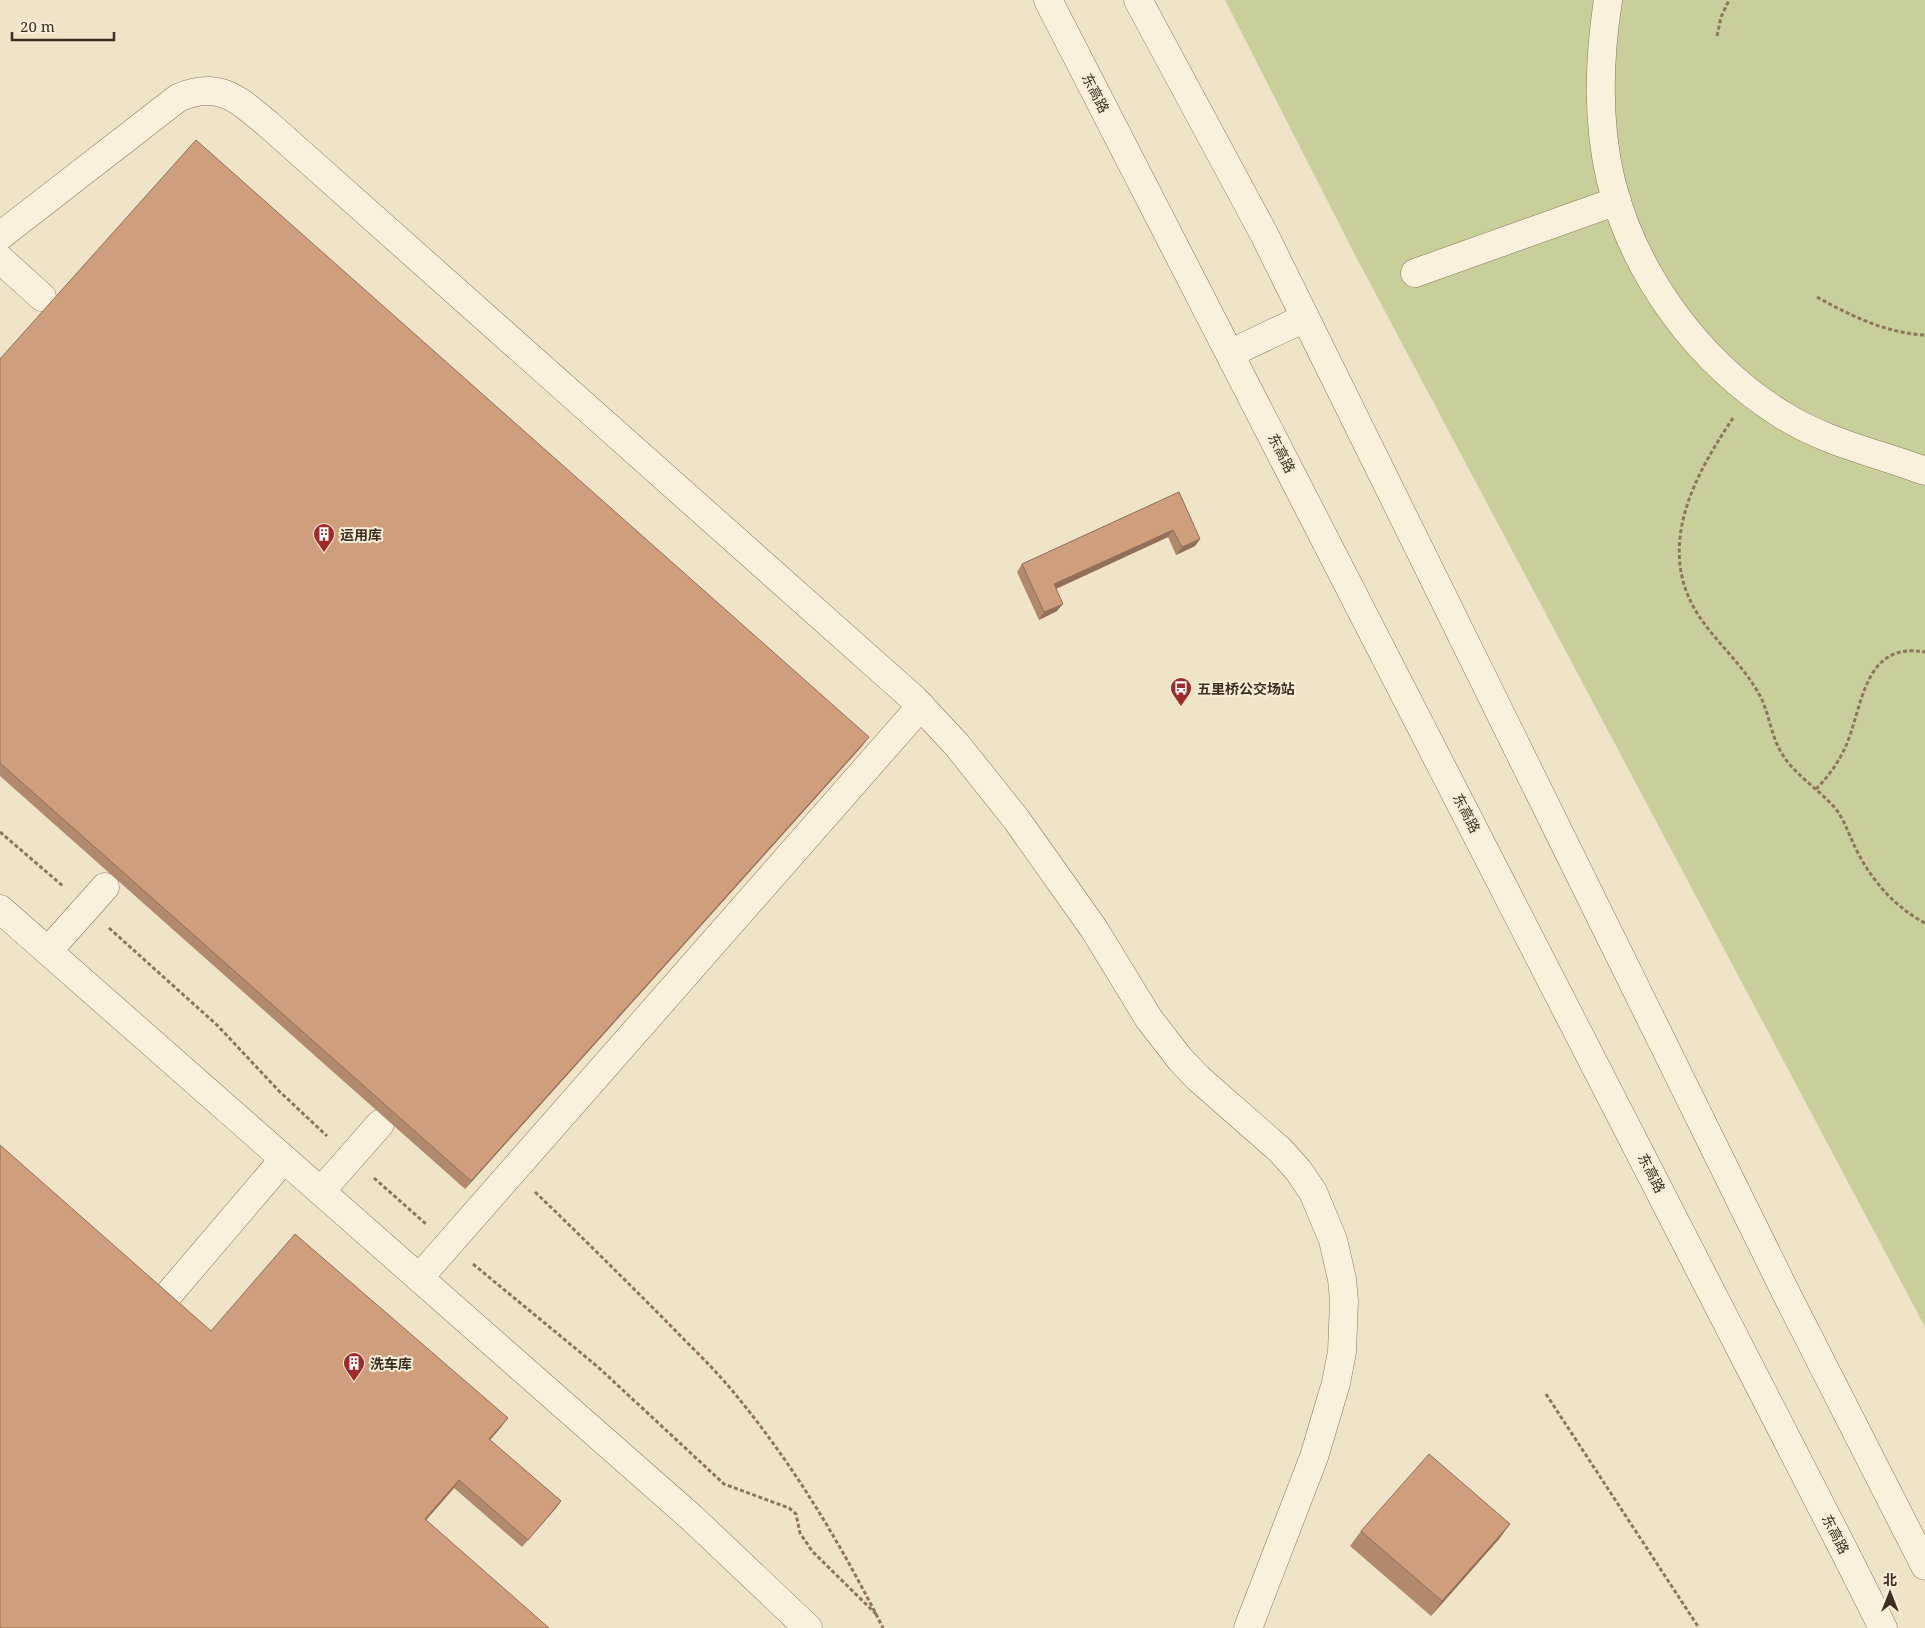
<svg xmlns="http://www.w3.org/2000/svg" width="1925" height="1628" viewBox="0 0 1925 1628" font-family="'Noto Serif','Noto Sans SC',serif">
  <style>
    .green { fill: #c9cf9b }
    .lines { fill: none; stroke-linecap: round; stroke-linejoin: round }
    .minor-casing { stroke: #8d765c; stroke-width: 29 }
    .path { stroke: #8d765c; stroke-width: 3; stroke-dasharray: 4 2.5; stroke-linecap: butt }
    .minor { stroke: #faf1dc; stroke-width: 28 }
    .wall { fill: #b2896c }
    .shaded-wall { fill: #916f58 }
    .building { fill: #cf9f7d; stroke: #916f58 }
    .labels { text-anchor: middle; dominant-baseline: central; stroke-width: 4; stroke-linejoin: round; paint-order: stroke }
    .street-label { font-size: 14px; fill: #3d2e20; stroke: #f7eed8 }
    .poi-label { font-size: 14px; font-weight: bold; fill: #3d2e20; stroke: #f7eed8; text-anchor: start }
  </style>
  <rect width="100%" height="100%" fill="#f0e4c8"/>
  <polygon class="green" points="1225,0 1925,0 1925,1327 1355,255"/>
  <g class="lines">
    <g class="minor-casing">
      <g id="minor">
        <path d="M1048,0C1329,541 1609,1083 1883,1628"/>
        <polyline points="1138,0 1264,234 1787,1295 1925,1566"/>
        <path d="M1608,0C1599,58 1597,123 1611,181C1635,277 1700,364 1784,416C1828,443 1877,453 1925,471"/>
        <path d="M0,236L178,98C219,80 238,99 269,125L914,699L957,745L1016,819L1094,929L1149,1019L1180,1059L1198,1078L1280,1150L1298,1170L1313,1192L1333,1240L1342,1279L1344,1301L1342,1352L1336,1383L1314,1457L1248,1628"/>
        <polyline points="0,259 42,297"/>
        <polyline points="1415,273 1617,201"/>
        <polyline points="1231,353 1305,318"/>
        <polyline points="0,909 692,1518 808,1628"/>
        <polyline points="48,951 105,887"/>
        <polyline points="321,1191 380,1124"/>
        <polyline points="419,1278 921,706"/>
        <polyline points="169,1294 284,1159"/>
      </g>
    </g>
    <g class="path">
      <polyline points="1717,36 1721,17 1729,0"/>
      <path d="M1817,297C1851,316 1886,333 1925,335"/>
      <path d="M1733,418C1705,460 1674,512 1680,565C1687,623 1731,646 1758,692C1769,711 1770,733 1781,752C1794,775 1819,789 1836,809C1846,823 1850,838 1858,853C1873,882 1896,908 1925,923"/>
      <path d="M1816,789C1828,777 1838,763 1845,748C1863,709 1862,641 1925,652"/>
      <polyline points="0,832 64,887"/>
      <polyline points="109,928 217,1025 279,1091 327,1136"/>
      <polyline points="374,1178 426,1224"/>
      <path d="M535,1192C579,1234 622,1277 665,1320C688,1344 714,1368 735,1394C794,1465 842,1546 883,1628"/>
      <polyline points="473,1264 598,1367 724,1484 789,1508 796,1514 800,1533 812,1551 876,1614"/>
      <polyline points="1546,1394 1699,1628"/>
    </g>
    <use href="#minor" class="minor"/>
  </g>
  <g class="wall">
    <polygon points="0,359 863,745 465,1189 0,776"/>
    <polygon points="1179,492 1200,539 1195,546 1176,555 1168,537 1056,589 1057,611 1039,620 1017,572 1022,564"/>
    <polygon points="211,1331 502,1426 490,1440 561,1501 556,1508 522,1547 454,1488 426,1520"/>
    <polygon points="1510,1524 1499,1539 1431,1616 1350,1546 1361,1531"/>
  </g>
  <g class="shaded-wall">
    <polygon points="1173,530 1168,537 1049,592 1054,584"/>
    <polygon points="1200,539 1195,546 1176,555 1182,547"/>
    <polygon points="1063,604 1057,611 1039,620 1044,612"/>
    <polygon points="869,737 863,745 465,1189 471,1181"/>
    <polygon points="508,1418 502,1426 484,1447 489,1439"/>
    <polygon points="459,1480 454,1488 420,1527 425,1519"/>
    <polygon points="561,1501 556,1508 522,1547 528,1540"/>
    <polygon points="1510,1524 1499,1539 1431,1616 1442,1601"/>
  </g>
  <g class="building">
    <polygon points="196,140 869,737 471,1181 0,763 0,359"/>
    <polygon points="1179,492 1200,539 1182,547 1173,530 1054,584 1063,604 1044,612 1022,564"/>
    <polygon points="0,1145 211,1331 295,1234 508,1418 489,1439 561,1501 528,1540 459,1480 425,1519 549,1628 0,1628"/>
    <polygon points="1429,1454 1510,1524 1442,1601 1361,1531"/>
  </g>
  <defs>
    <g id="building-pin" transform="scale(1.125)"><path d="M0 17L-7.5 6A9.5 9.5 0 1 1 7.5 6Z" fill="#9e2a2b" stroke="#f7eed8"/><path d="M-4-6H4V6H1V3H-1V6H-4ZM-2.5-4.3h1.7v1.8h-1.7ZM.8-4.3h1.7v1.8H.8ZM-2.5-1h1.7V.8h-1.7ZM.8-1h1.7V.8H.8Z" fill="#fff"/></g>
    <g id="bus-pin" transform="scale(1.125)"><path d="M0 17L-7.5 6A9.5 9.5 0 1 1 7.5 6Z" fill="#9e2a2b" stroke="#f7eed8"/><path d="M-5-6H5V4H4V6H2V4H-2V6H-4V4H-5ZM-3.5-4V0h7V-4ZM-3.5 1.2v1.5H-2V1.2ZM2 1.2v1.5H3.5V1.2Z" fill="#fff"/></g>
  </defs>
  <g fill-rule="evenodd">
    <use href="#building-pin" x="324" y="534"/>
    <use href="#bus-pin" x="1181" y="688"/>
    <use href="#building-pin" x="354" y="1363"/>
  </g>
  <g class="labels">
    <g class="street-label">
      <text transform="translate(1096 93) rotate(63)">东高路</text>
      <text transform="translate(1282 453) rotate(63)">东高路</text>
      <text transform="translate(1467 813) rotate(63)">东高路</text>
      <text transform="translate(1652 1173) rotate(63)">东高路</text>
      <text transform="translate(1836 1534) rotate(63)">东高路</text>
    </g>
    <g class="poi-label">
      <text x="340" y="534">运用库</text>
      <text x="1197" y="688">五里桥公交场站</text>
      <text x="370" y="1363">洗车库</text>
    </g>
  </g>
  <g transform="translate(1890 1593)" stroke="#f7eed8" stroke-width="4" paint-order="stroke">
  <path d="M0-4L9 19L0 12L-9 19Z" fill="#3d2e20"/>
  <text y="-8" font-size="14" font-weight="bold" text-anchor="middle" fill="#3d2e20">北</text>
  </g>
  <path d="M12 32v8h102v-8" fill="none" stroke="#3d2e20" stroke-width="2.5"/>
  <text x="20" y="32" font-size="15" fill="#3d2e20" stroke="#f7eed8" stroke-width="4" paint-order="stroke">20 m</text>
</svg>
